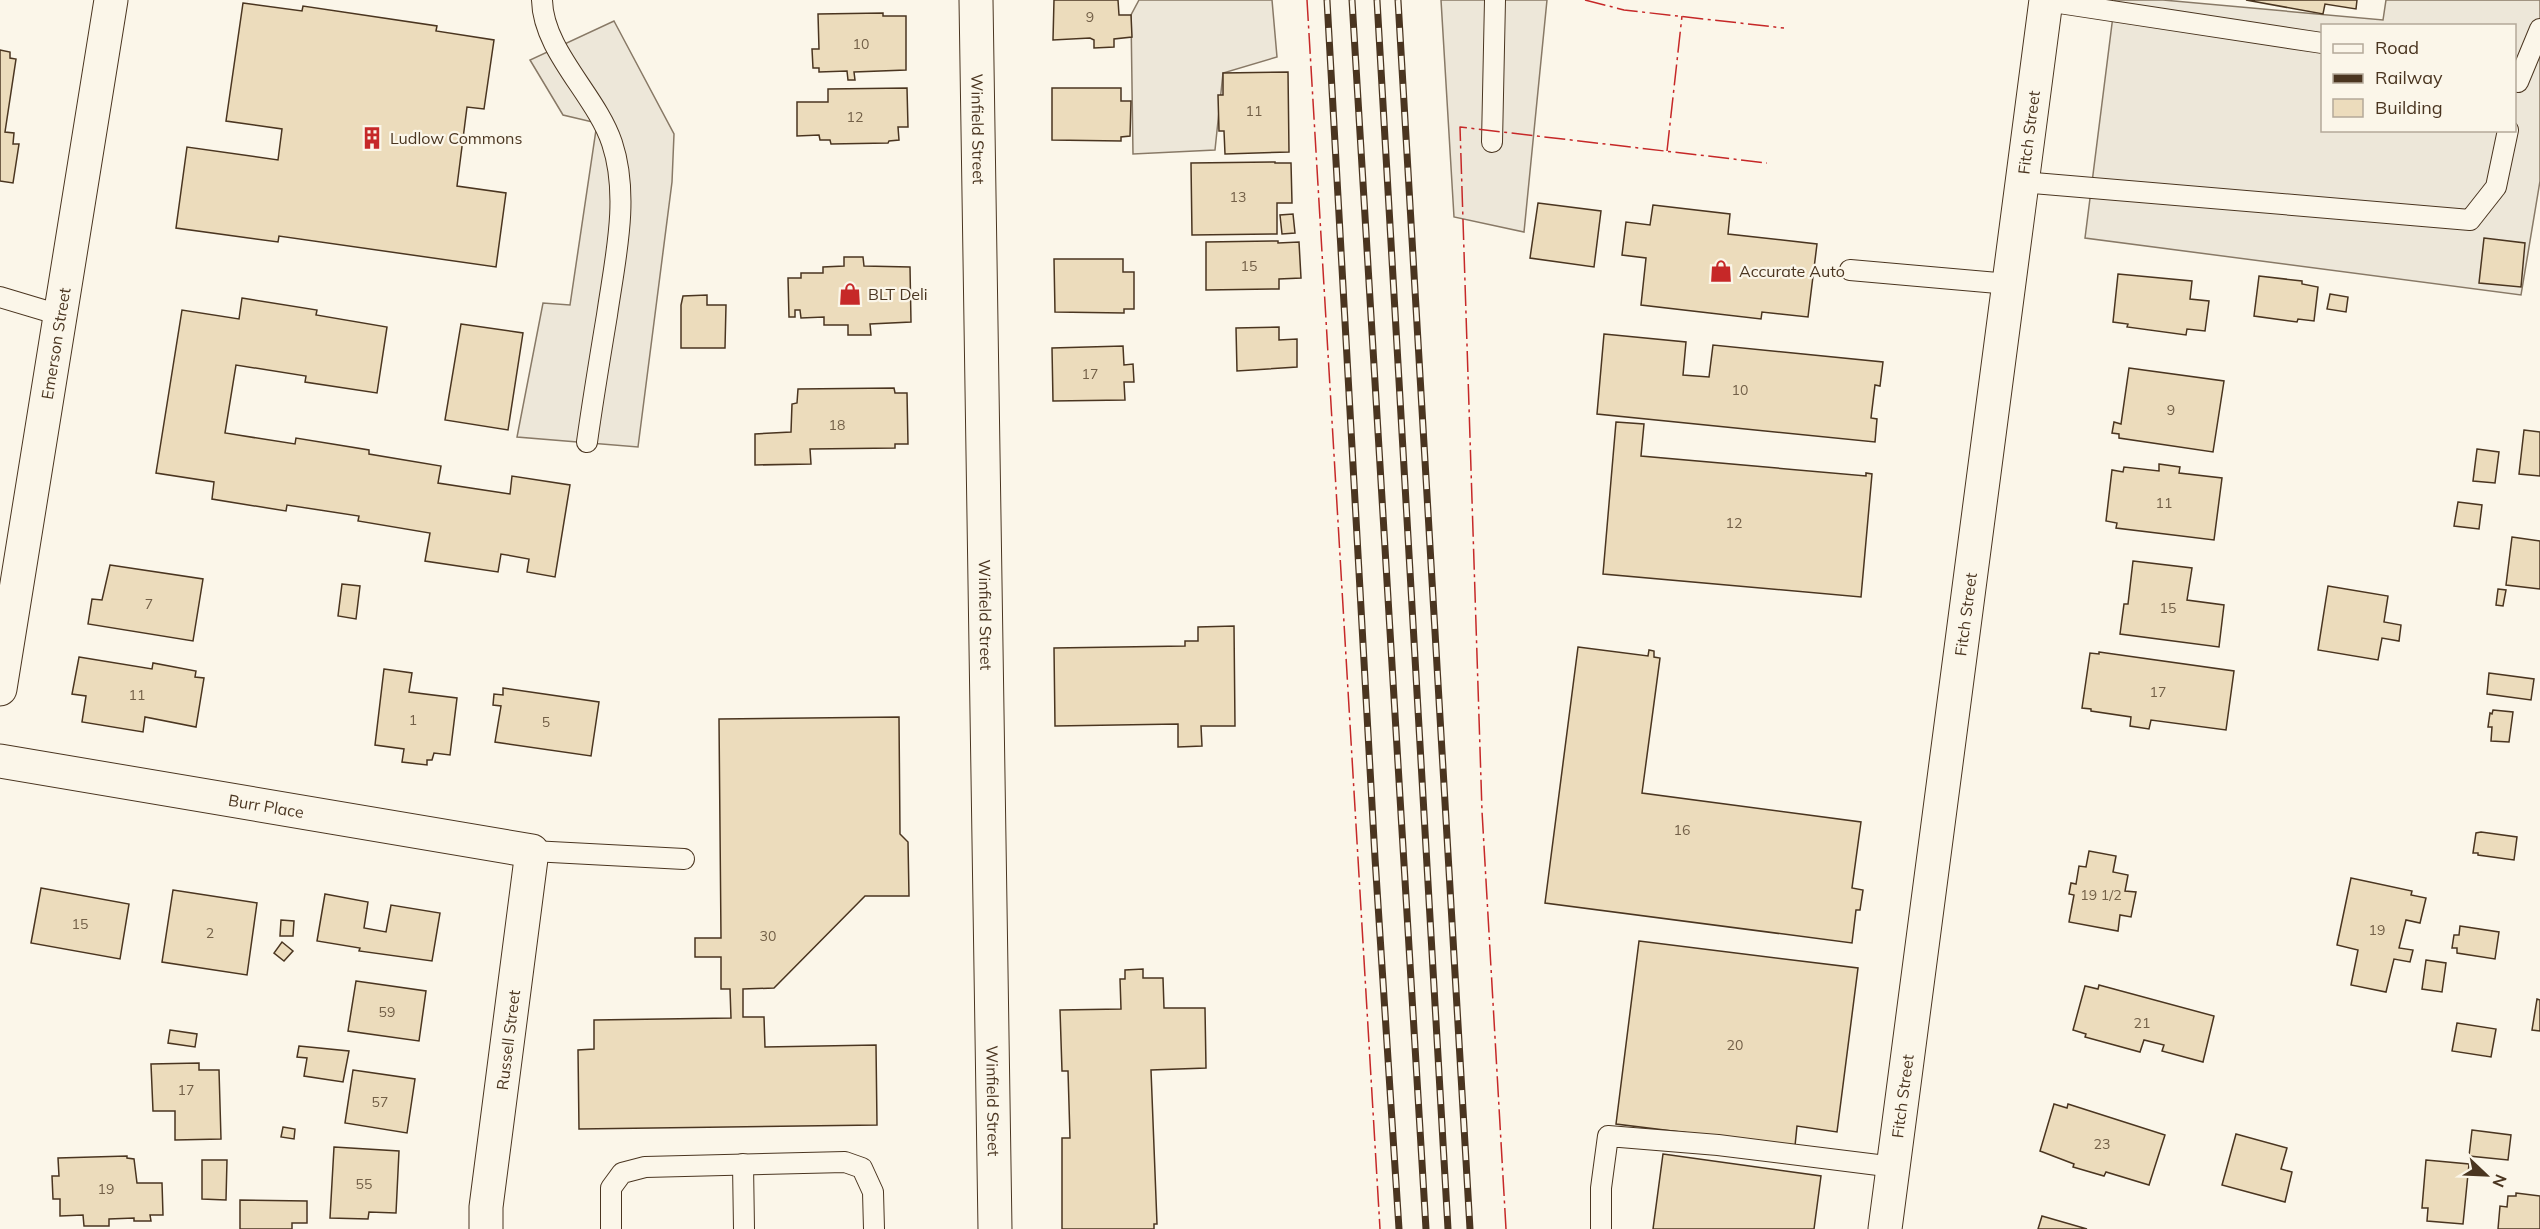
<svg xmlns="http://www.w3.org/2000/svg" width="2540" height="1229" viewBox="0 0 2540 1229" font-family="Mulish,sans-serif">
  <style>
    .parking { fill: #ede7d9; stroke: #887966; stroke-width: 1.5; fill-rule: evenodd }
    .building { fill: #ecdcbc; stroke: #4a3520; stroke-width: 1.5 }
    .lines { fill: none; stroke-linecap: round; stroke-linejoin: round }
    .lane-casing { stroke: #4a3520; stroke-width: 22 }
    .street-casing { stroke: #4a3520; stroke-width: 35 }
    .secondary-casing { stroke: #4a3520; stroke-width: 35 }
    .lane { stroke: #fbf6e9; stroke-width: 20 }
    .street { stroke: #fbf6e9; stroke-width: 33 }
    .secondary { stroke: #fbf6e9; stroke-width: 33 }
    .rail-casing { stroke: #4a3520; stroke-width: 7 }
    .rail { stroke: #fbf6e9; stroke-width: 4.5; stroke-dasharray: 14; stroke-linecap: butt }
    .power { stroke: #c62828; stroke-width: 1.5; stroke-dasharray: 21 4.5 3 4.5; stroke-linecap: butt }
    .labels { text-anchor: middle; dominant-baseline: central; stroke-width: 4.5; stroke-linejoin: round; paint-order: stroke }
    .number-label { font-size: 14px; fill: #725f47 }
    .street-label { font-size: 16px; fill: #4a3520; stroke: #fbf6e9 }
    .poi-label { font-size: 16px; fill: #4a3520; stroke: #fbf6e9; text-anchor: start }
  </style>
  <rect width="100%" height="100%" fill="#fbf6e9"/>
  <g class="parking">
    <polygon points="1139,0 1272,0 1277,57 1223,73 1215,150 1133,154 1131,15"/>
    <polygon points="1441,0 1547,0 1524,232 1454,217"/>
    <path d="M2115,0H2163L2383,20L2386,0H2540V181L2521,295L2085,238ZM2322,26H2514V130H2322Z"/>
    <polygon points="614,21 674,134 672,182 638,447 517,437 543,303 570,305 597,123 563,115 530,60"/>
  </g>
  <g class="building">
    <polygon points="1054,0 1118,0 1119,15 1131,15 1132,37 1114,39 1114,47 1094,48 1094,40 1090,38 1053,40"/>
    <polygon points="2246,0 2357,0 2356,9 2325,4 2323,14"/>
    <polygon points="243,3 302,11 303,6 437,26 436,31 494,40 484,109 467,107 457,186 506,193 496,267 279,236 278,242 176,228 187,147 278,160 282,129 226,121"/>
    <polygon points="883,13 883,16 906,16 906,70 854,72 855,80 848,80 847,71 819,72 819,68 813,68 812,49 819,49 818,14"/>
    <polygon points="0,50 10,52 10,58 16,59 5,132 14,133 13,144 19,144 13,183 0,181"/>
    <polygon points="1288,72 1289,152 1225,154 1224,131 1219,131 1218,95 1223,95 1223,73"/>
    <polygon points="907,88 908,127 898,127 899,140 889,141 888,143 831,144 830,140 820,140 819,135 797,136 797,102 828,102 828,89"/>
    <polygon points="1052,88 1121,88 1121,101 1131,101 1130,136 1121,137 1121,141 1052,140"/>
    <polygon points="1275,162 1275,163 1291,163 1292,203 1277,203 1277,234 1192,235 1191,163"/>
    <polygon points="1538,203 1601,211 1594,267 1530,258"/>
    <polygon points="1653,205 1730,214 1728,234 1817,244 1808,317 1762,312 1761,319 1641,305 1646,258 1622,255 1626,222 1650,225"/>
    <polygon points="1293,214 1295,233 1282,234 1280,215"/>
    <polygon points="2484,238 2525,243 2521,287 2479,283"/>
    <polygon points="1278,241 1278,243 1299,242 1301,278 1279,279 1279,289 1206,290 1206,242"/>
    <polygon points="844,257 863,257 864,266 910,267 911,322 870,324 871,335 848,335 848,325 824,325 824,317 801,318 800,310 795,310 795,317 789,317 788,278 801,278 801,273 823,273 823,267 844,266"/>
    <polygon points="1054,259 1123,259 1123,272 1134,272 1134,309 1124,309 1124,313 1055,312"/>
    <polygon points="2118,274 2192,281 2190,299 2209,301 2205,331 2187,329 2186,335 2127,327 2128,324 2113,322"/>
    <polygon points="2259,276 2302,281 2302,284 2318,287 2314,321 2298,319 2297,322 2254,316"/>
    <polygon points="2330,294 2348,297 2346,312 2327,309"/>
    <polygon points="707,295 707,305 726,305 725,348 681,348 681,305 683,296"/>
    <polygon points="242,298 317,310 316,315 387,327 377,393 305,382 306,376 236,365 225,433 295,444 296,438 369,450 369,454 441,466 438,483 510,494 512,476 570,485 555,577 527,572 529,559 501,554 498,572 425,561 430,533 358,521 359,516 287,505 286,511 212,499 214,482 156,473 182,310 239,319"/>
    <polygon points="461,324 523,333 508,430 445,420"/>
    <polygon points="1279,327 1279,340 1297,339 1297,367 1237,371 1236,328"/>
    <polygon points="1604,334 1686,342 1683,375 1709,377 1713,345 1883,362 1880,386 1875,385 1871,418 1877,419 1875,442 1597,414"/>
    <polygon points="1123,346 1124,365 1133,364 1134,382 1124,382 1125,400 1053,401 1052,348"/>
    <polygon points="2129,368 2224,381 2213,452 2119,438 2119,434 2112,433 2114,422 2121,424"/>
    <polygon points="894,388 895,393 907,393 908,444 895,444 895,448 810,449 811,464 755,465 755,434 791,432 792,404 797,403 798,389"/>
    <polygon points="1616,422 1644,424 1641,456 1866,476 1866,473 1872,474 1861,597 1603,574"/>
    <polygon points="2524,430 2540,432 2540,476 2519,474"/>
    <polygon points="2477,449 2499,452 2495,483 2473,481"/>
    <polygon points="2159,464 2180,467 2179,473 2222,478 2214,540 2116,528 2117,523 2106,521 2112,470 2123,472 2124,467 2159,471"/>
    <polygon points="2458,502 2482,505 2479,529 2454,526"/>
    <polygon points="2512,537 2540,541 2540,589 2506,585"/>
    <polygon points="2133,561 2192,568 2187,600 2224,605 2219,647 2120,634 2124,604 2128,604"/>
    <polygon points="110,565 203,579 193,641 88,624 92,599 102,600"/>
    <polygon points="342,584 360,586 356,619 338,616"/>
    <polygon points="2328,586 2388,596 2384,622 2401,625 2399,641 2382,638 2378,660 2318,650"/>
    <polygon points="2498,589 2506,590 2503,606 2496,605"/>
    <polygon points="1234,626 1235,726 1201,726 1202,746 1178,747 1178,724 1055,726 1054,648 1185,646 1185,641 1198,641 1198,627"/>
    <polygon points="1578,647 1648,656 1649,650 1654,651 1654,657 1660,658 1642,793 1861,822 1852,888 1863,890 1860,910 1856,910 1852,943 1545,903"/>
    <polygon points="2099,652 2234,671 2226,730 2151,720 2149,729 2130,726 2131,717 2091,711 2091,709 2082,708 2090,653 2099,654"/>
    <polygon points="79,657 152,669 153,663 196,671 195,677 204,678 196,727 145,717 143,732 82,722 86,696 72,694"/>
    <polygon points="384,669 412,673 409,692 457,698 450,755 434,753 432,760 427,760 427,765 402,762 404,749 375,745"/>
    <polygon points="2489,673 2534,679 2531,700 2487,694"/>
    <polygon points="503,688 599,702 591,756 495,742 501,706 493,705 494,694 503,695"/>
    <polygon points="2493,710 2513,712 2509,742 2491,741 2492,727 2488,727 2490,713 2492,714"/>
    <polygon points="899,717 900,834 908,842 909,896 865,896 774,988 743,989 743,1017 764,1017 765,1047 876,1045 877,1125 579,1129 578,1050 594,1049 594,1020 731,1018 730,989 721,989 721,957 695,957 695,938 721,938 719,719"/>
    <polygon points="2481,832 2517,837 2514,860 2478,855 2478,853 2473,853 2476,833"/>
    <polygon points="2089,851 2116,856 2113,872 2128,875 2125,891 2136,892 2131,917 2120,915 2118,931 2069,922 2074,895 2069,894 2071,883 2076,884 2079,866 2086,867"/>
    <polygon points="2351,878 2412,891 2411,895 2426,898 2420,923 2406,920 2399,948 2413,950 2410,962 2394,959 2386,992 2351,985 2358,950 2337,945"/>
    <polygon points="41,888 129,904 120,959 31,943"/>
    <polygon points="173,890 257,903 247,975 162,962"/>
    <polygon points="325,894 368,902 364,928 386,932 391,905 440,913 432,961 359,951 360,948 317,941"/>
    <polygon points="281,920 294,921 293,936 280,936"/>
    <polygon points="2460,926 2499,932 2495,959 2457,953 2457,948 2452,948 2454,935 2459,935"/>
    <polygon points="1639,941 1858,968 1837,1132 1797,1126 1795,1146 1616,1124"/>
    <polygon points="282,942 293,951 284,961 274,953"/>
    <polygon points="2426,960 2446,963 2442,992 2422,989"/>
    <polygon points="1143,969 1143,978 1163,978 1164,1008 1205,1008 1206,1068 1151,1070 1157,1224 1154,1224 1154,1229 1062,1229 1062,1138 1070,1138 1068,1071 1062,1071 1060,1010 1121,1009 1120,979 1125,979 1125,970"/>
    <polygon points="356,981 426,991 419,1041 348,1031"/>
    <polygon points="2099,985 2214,1016 2203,1062 2162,1051 2164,1045 2144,1040 2140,1052 2085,1037 2086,1034 2073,1030 2085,986 2098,989"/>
    <polygon points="2537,999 2540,1000 2540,1031 2532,1030"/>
    <polygon points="2457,1023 2496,1029 2491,1057 2452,1051"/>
    <polygon points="170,1030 197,1034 195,1047 168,1043"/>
    <polygon points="299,1046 349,1051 343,1082 304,1076 307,1058 297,1057"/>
    <polygon points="199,1063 199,1070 219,1070 221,1139 175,1140 175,1111 153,1111 151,1064"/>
    <polygon points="353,1070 415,1079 407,1133 345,1123"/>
    <polygon points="2054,1104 2067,1108 2068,1104 2165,1135 2149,1185 2106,1172 2104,1176 2073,1167 2074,1164 2040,1151"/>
    <polygon points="283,1127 295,1129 294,1139 281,1137"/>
    <polygon points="2472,1130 2511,1135 2508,1160 2469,1156"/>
    <polygon points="2236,1134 2287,1148 2281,1169 2292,1172 2285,1202 2222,1185"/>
    <polygon points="334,1147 399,1151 396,1213 369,1212 368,1219 330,1218"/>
    <polygon points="1663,1154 1821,1176 1814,1229 1653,1229"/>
    <polygon points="127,1156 127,1158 134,1159 137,1183 162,1183 163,1215 150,1215 151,1221 134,1221 134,1218 109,1219 109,1226 84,1226 83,1215 60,1216 60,1199 53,1199 52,1176 59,1176 58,1158"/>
    <polygon points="202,1160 227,1160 226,1200 202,1199"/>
    <polygon points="2426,1160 2469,1164 2463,1224 2427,1221 2428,1208 2422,1208"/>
    <polygon points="2516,1193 2540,1196 2540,1229 2498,1229 2500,1206 2507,1207 2508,1196 2516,1196"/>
    <polygon points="240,1200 307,1201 307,1223 292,1223 292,1229 240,1229"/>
    <polygon points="2042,1216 2087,1229 2038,1229"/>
  </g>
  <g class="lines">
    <g class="lane-casing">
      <g id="lane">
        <path d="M542,0C543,51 596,95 612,143C630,197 615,259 607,315C600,357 593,399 587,442"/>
        <polyline points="2046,1 2322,43"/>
        <polyline points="2518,82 2540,29"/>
        <polyline points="1492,142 1495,0"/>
        <polyline points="2022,182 2470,220 2496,187 2508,130"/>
        <polyline points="1850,270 2009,284"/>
        <polyline points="0,297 60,315"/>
        <polyline points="532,851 684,859"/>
        <polyline points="743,1164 744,1229"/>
        <polyline points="611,1229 611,1188 622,1173 645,1167 845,1162 862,1168 873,1192 874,1229"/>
        <polyline points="1601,1229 1601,1188 1608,1136 1718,1145 1894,1167"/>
      </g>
    </g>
    <g class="street-casing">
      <g id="street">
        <path id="s1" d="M0,689L111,0"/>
        <path id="s2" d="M0,761L532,851L486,1207V1229"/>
        <path id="s3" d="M1885,1229L2046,0"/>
      </g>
    </g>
    <g class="secondary-casing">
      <g id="secondary">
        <path id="s4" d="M976,0L995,1229"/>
      </g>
    </g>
    <use href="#lane" class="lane"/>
    <use href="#street" class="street"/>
    <use href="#secondary" class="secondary"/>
    <g class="rail-casing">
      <g id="rail">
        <polyline points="1327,0 1375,858 1399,1229"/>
        <polyline points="1352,0 1426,1229"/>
        <polyline points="1377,0 1448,1229"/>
        <polyline points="1398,0 1470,1229"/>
      </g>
    </g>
    <use href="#rail" class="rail"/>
    <g class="power">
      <polyline points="1307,0 1380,1229"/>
      <polyline points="1585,0 1624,10 1784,28"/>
      <polyline points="1667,151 1682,16"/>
      <polyline points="1506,1229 1482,811 1460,127 1767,163"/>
    </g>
  </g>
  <defs>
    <g id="building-bare" transform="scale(1.8)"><path d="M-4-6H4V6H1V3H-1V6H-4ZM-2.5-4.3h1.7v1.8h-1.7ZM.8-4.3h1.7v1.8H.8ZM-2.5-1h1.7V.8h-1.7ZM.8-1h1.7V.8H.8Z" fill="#c62828" stroke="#fbf6e9" stroke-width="2.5" paint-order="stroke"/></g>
    <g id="shop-bare" transform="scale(1.8)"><path d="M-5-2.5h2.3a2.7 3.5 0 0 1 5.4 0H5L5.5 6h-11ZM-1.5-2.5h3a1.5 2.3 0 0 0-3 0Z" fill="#c62828" stroke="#fbf6e9" stroke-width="2.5" paint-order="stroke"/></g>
  </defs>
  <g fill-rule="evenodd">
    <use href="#building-bare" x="372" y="138"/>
    <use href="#shop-bare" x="1721" y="271"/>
    <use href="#shop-bare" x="850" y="294"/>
  </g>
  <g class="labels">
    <g class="number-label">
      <text x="1090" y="17">9</text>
      <text x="861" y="44">10</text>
      <text x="1254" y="111">11</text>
      <text x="855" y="117">12</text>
      <text x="1238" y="197">13</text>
      <text x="1249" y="266">15</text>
      <text x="1090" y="374">17</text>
      <text x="1740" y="390">10</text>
      <text x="2171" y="410">9</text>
      <text x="837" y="425">18</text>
      <text x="2164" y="503">11</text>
      <text x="1734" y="523">12</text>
      <text x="149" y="604">7</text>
      <text x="2168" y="608">15</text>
      <text x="2158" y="692">17</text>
      <text x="137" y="695">11</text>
      <text x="413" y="720">1</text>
      <text x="546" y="722">5</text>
      <text x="1682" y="830">16</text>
      <text x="2101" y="895">19 1/2</text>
      <text x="80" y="924">15</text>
      <text x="2377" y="930">19</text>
      <text x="210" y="933">2</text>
      <text x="768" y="936">30</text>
      <text x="387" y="1012">59</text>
      <text x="2142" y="1023">21</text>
      <text x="1735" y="1045">20</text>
      <text x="186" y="1090">17</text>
      <text x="380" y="1102">57</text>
      <text x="2102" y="1144">23</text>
      <text x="364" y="1184">55</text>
      <text x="106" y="1189">19</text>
    </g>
    <g class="street-label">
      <text stroke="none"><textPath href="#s4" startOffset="129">Winfield Street</textPath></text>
      <text stroke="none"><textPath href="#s3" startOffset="1106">Fitch Street</textPath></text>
      <text stroke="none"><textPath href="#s1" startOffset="350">Emerson Street</textPath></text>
      <text stroke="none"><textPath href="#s4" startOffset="615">Winfield Street</textPath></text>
      <text stroke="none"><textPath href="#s3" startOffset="620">Fitch Street</textPath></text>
      <text stroke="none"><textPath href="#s2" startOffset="270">Burr Place</textPath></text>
      <text transform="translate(508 1040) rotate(-83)">Russell Street</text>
      <text stroke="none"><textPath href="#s3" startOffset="134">Fitch Street</textPath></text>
      <text stroke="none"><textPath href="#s4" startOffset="1101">Winfield Street</textPath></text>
    </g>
    <g class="poi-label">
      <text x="390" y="138">Ludlow Commons</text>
      <text x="1739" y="271">Accurate Auto</text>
      <text x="868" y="294">BLT Deli</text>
    </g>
  </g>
  <rect x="2321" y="24" width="195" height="108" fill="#fbf6e9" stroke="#b4a999" stroke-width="1.5"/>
  <rect x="2333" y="44" width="30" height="9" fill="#fbf6e9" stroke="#b4a999" stroke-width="1.5"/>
  <text x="2375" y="54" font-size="18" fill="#4a3520">Road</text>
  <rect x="2333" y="74" width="30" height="9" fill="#4a3520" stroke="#b4a999" stroke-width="1.5"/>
  <text x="2375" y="84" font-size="18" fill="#4a3520">Railway</text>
  <rect x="2333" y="99" width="30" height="18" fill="#ecdcbc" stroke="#b4a999" stroke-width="1.5"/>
  <text x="2375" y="114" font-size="18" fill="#4a3520">Building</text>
  <g transform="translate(2486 1175) rotate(113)" stroke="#fbf6e9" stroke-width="4.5" paint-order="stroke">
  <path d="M0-4.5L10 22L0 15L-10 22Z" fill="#4a3520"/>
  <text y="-9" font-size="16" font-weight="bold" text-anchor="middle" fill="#4a3520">N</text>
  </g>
</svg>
